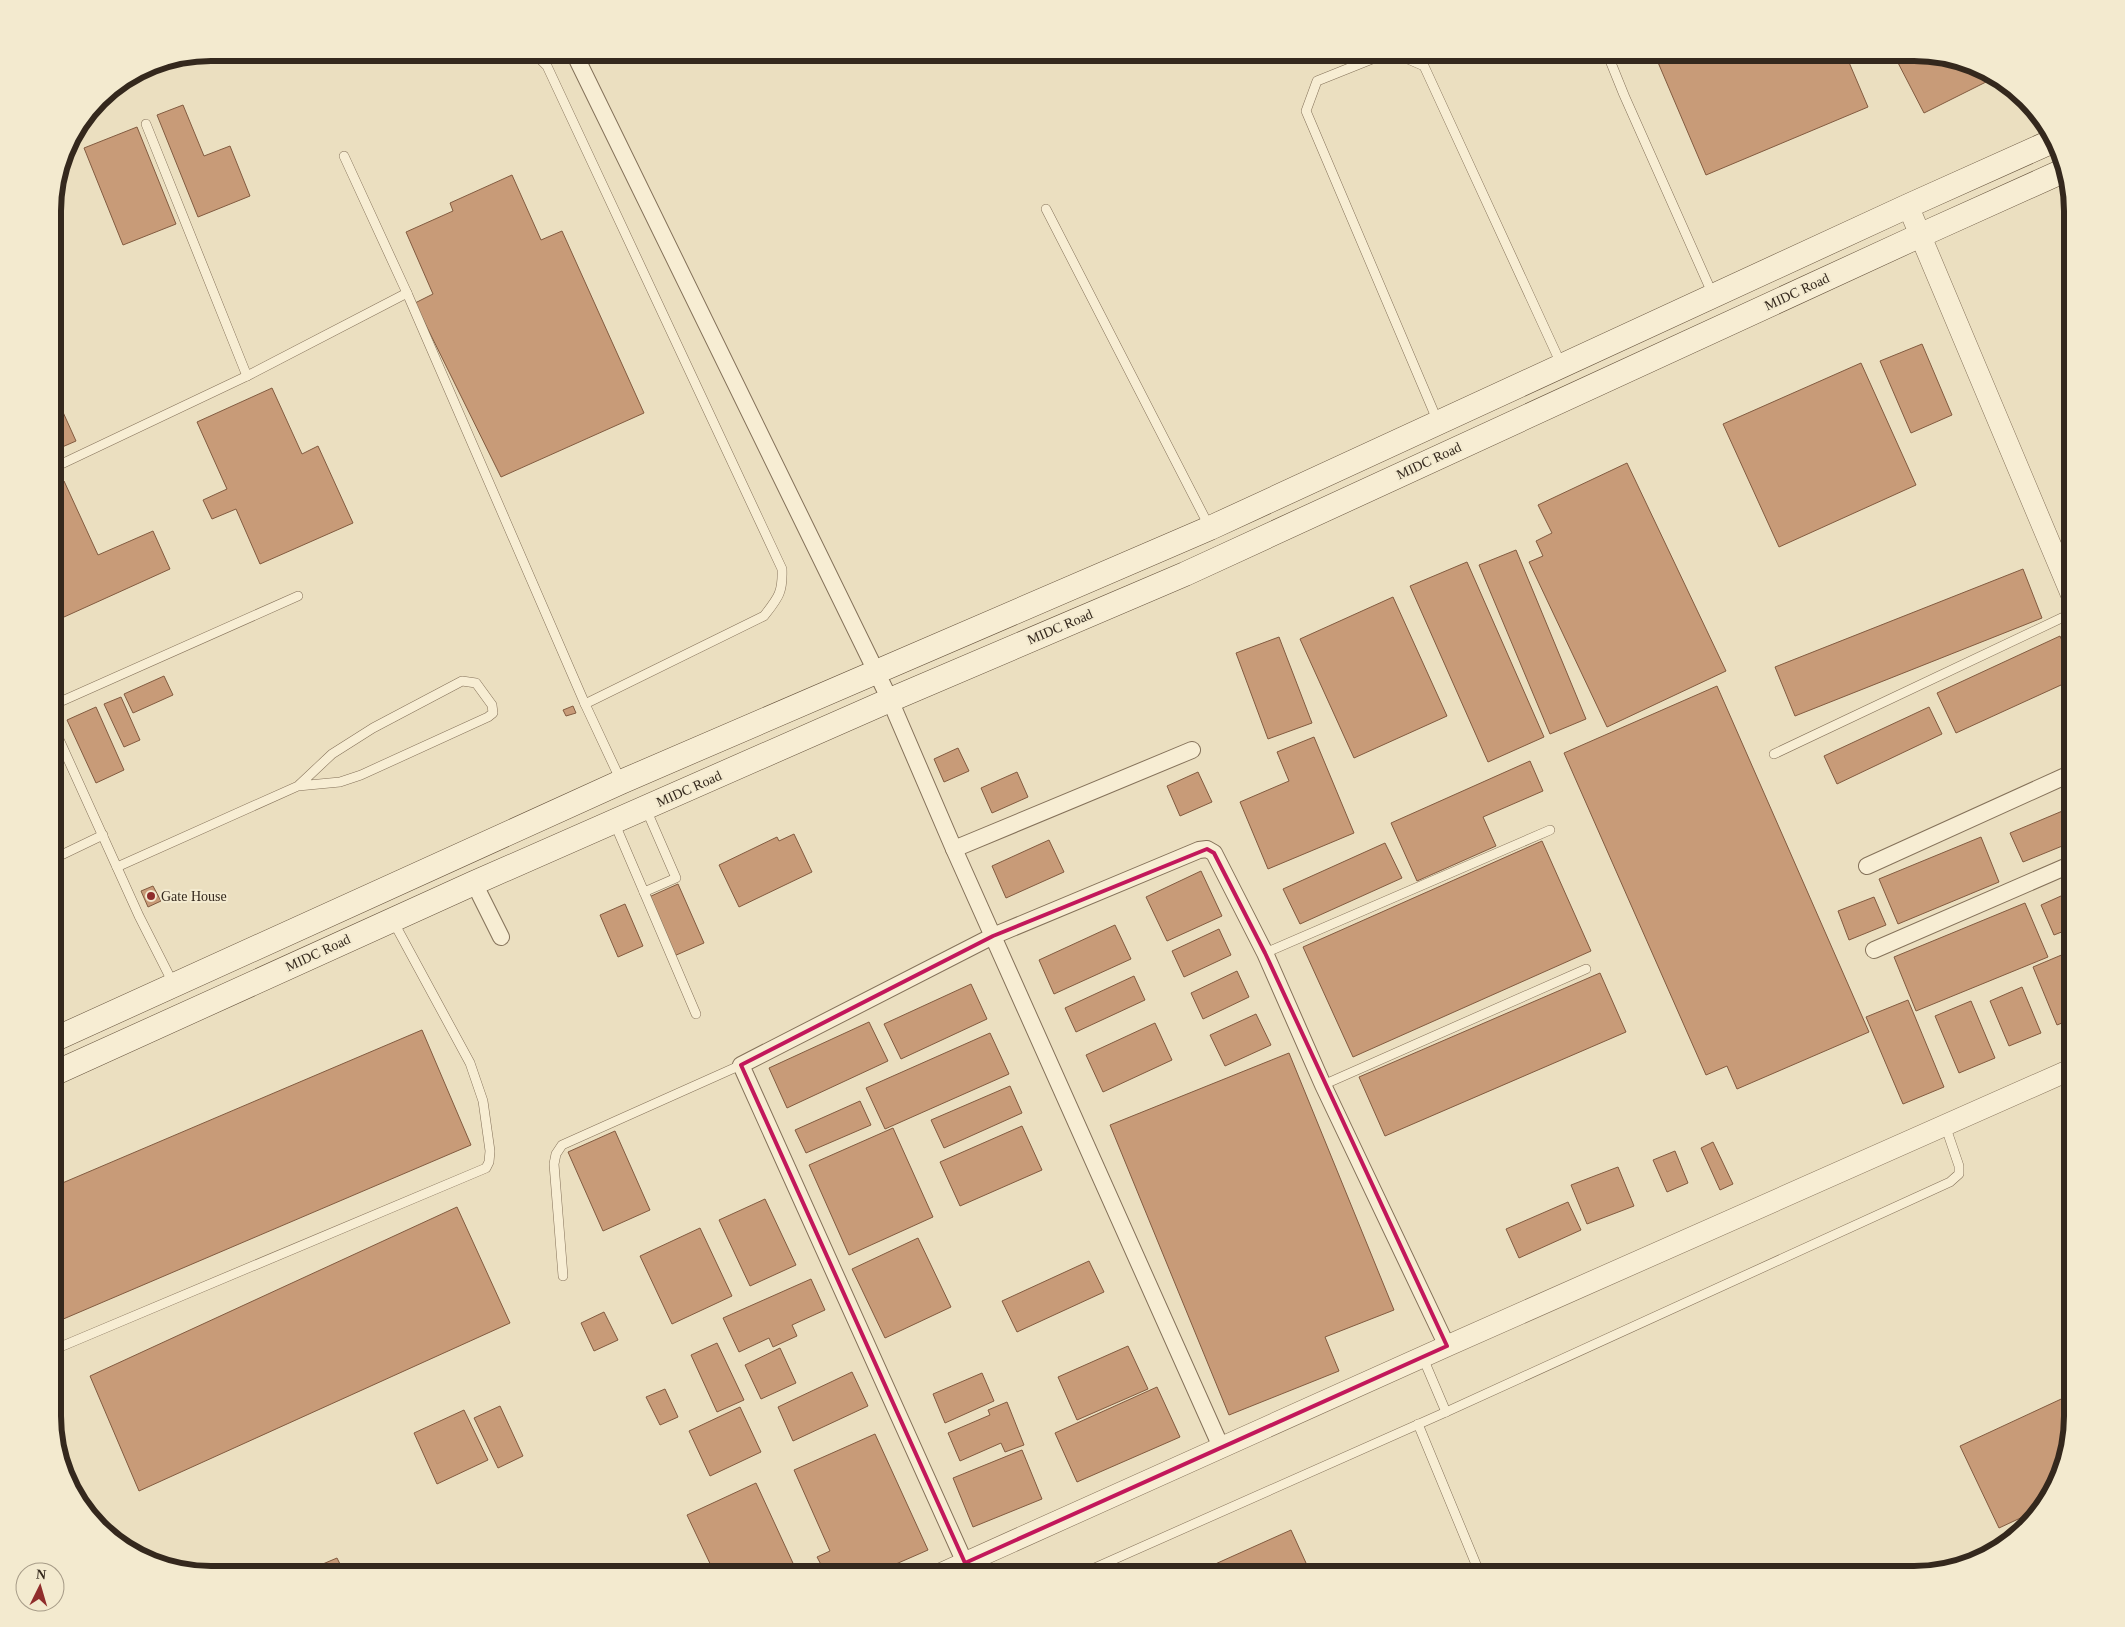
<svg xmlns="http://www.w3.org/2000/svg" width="2125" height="1627" viewBox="0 0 2125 1627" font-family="'Times New Roman',serif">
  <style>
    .building { fill: #c89b78; stroke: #825b40 }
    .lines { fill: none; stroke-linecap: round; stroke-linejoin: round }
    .service-casing { stroke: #847159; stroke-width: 10 }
    .minor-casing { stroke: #847159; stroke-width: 18 }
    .tertiary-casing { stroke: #847159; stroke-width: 22 }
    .secondary-casing { stroke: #65523c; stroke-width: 25 }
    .service { stroke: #f7edd3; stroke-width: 9 }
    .minor { stroke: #f7edd3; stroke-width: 16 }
    .tertiary { stroke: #f7edd3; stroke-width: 21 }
    .secondary { stroke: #f7edd3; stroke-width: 24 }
    .marked { fill: none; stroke: #c2185b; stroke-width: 4; stroke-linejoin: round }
    .poi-dot { fill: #902d2c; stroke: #f3eacf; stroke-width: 2 }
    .labels { text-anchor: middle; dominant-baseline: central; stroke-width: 4; stroke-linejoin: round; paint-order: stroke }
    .street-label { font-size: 14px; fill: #34281d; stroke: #f3eacf }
    .poi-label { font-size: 14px; fill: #34281d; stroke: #f3eacf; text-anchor: start }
    .rim { fill: none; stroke: #34281d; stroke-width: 6 }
  </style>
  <rect width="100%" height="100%" fill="#ebdfc0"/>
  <g class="building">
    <polygon points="1654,53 1845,53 1868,107 1706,175"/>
    <polygon points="1904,53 1965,61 1987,73 1990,80 1924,113 1895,57"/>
    <polygon points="183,105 204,156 230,146 250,196 198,217 157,115"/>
    <polygon points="137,127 176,224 123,245 84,148"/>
    <polygon points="512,175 541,240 562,231 644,413 501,477 415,303 433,294 406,232 453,211 450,203"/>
    <polygon points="1922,344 1952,415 1911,433 1880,361"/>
    <polygon points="1861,363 1916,485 1779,547 1723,424"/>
    <polygon points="272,388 302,454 318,446 353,523 260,564 236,509 212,519 203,500 227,489 197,422"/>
    <polygon points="53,390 76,441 53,451"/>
    <polygon points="1627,463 1726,671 1607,727 1529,562 1543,556 1536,541 1552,533 1538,505"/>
    <polygon points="64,481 98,555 153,531 170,569 53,622 53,486"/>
    <polygon points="1516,550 1586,719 1550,734 1479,565"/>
    <polygon points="1467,562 1544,737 1488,762 1410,586"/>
    <polygon points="2023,569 2042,618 1795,716 1775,667"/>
    <polygon points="1393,597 1447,716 1354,758 1300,639"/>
    <polygon points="2060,636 2072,663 2072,680 1956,733 1937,693"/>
    <polygon points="1279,637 1312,723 1268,739 1236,653"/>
    <polygon points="164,676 173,695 133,713 124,694"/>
    <polygon points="1717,686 1869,1032 1737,1089 1727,1066 1706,1075 1564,753"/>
    <polygon points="121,697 140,740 124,747 104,704"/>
    <polygon points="573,706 576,713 566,716 563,710"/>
    <polygon points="96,707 124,770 96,783 67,720"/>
    <polygon points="1929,707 1942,734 1837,784 1824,756"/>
    <polygon points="1314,737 1354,833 1268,869 1240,802 1289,781 1277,752"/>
    <polygon points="958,748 969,771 944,782 934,759"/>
    <polygon points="1530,761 1543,791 1483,817 1496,846 1417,881 1391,823"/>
    <polygon points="1017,772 1028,797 992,813 981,788"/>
    <polygon points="1198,772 1212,802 1180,816 1167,786"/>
    <polygon points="2072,807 2072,842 2023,862 2010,833"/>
    <polygon points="794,834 812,872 739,907 719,865 777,837 779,841"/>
    <polygon points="1981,837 1999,882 1898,924 1879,879"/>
    <polygon points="1049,840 1064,872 1006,898 992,866"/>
    <polygon points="1542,841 1591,951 1353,1057 1303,947"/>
    <polygon points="1385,843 1402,878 1300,924 1283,889"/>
    <polygon points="1201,871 1222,916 1167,941 1146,897"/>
    <polygon points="678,884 704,943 674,956 649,897"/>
    <polygon points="153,886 161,901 148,907 141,891"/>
    <polygon points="2072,891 2072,928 2054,935 2041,905"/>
    <polygon points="1874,897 1886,925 1849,940 1838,911"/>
    <polygon points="2025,903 2048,957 1916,1011 1894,957"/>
    <polygon points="625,904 643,946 618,957 600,915"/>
    <polygon points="1115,925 1131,959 1054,994 1039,960"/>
    <polygon points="1219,929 1231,955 1184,977 1172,951"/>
    <polygon points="2071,951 2072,1019 2057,1025 2033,967"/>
    <polygon points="1237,971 1249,997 1203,1019 1191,993"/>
    <polygon points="1600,973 1626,1032 1385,1136 1359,1077"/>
    <polygon points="1134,976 1145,1000 1076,1032 1065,1008"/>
    <polygon points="971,984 987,1019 901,1059 884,1024"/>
    <polygon points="2022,987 2041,1033 2009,1046 1990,1001"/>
    <polygon points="1908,1000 1944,1087 1903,1104 1866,1017"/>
    <polygon points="1971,1001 1995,1058 1959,1073 1935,1016"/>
    <polygon points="1256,1014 1271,1045 1225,1066 1210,1035"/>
    <polygon points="869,1022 888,1061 787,1108 769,1068"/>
    <polygon points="1155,1023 1172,1060 1103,1092 1086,1055"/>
    <polygon points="422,1030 471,1145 61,1320 53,1302 53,1187"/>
    <polygon points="990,1033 1009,1074 885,1129 866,1088"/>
    <polygon points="1289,1053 1394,1310 1325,1337 1339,1371 1229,1415 1110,1125"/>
    <polygon points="1010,1086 1022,1113 944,1148 931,1120"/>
    <polygon points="860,1101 871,1125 806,1153 795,1130"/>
    <polygon points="1022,1126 1042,1170 960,1206 940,1162"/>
    <polygon points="893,1128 933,1217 849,1255 809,1165"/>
    <polygon points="615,1131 650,1210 603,1231 568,1152"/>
    <polygon points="1713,1142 1733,1184 1720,1190 1701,1148"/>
    <polygon points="1675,1151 1688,1183 1667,1192 1653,1160"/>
    <polygon points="1618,1167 1634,1206 1587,1224 1571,1185"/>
    <polygon points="765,1199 796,1265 750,1286 719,1220"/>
    <polygon points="1568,1202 1581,1230 1519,1258 1506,1229"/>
    <polygon points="457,1207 510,1323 139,1491 90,1376"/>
    <polygon points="700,1228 732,1296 672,1324 640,1256"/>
    <polygon points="918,1238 951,1307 885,1338 852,1269"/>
    <polygon points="1089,1261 1104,1292 1017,1332 1002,1301"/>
    <polygon points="811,1279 825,1310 792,1325 797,1336 773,1347 769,1338 739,1352 723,1318"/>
    <polygon points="604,1312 618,1340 594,1351 581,1323"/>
    <polygon points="717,1343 744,1400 717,1412 691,1355"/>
    <polygon points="1128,1346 1148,1389 1077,1420 1058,1377"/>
    <polygon points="780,1348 796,1383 761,1399 745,1365"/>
    <polygon points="852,1372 868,1406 793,1441 778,1407"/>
    <polygon points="982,1373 994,1401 945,1423 933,1394"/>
    <polygon points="1157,1387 1180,1437 1077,1482 1055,1433"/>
    <polygon points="665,1389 678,1417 660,1425 646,1397"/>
    <polygon points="2072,1394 2072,1416 2064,1467 2042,1508 1999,1528 1960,1446"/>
    <polygon points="1007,1402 1024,1445 1005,1452 1001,1443 960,1461 948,1433 990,1415 988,1410"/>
    <polygon points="500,1406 523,1456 498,1468 474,1418"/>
    <polygon points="740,1407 761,1452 710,1476 689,1431"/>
    <polygon points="464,1410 488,1460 437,1484 414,1433"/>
    <polygon points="875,1434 928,1550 873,1574 826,1574 817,1557 830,1551 794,1470"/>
    <polygon points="1022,1450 1042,1499 973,1527 953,1478"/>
    <polygon points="756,1483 798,1574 715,1574 687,1515"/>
    <polygon points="1291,1530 1311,1574 1193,1574"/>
    <polygon points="337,1558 345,1574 299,1574"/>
  </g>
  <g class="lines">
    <g class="service-casing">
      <g id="service">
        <path d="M534,53L547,66L782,569C783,593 778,598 764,616L585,704L621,781"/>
        <polyline points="1387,53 1317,81 1306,111 1438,422"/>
        <polyline points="1394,53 1424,66 1562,366"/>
        <polyline points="1607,53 1624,95 1713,295"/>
        <polyline points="146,124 247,376"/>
        <polyline points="1046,209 1210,528"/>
        <polyline points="407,293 585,704"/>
        <polyline points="53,468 247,376 407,293 344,156"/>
        <polyline points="53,705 298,596"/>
        <polyline points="53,726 139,916 174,985"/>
        <polyline points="1774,754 2072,613"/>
        <polyline points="614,822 644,892 676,878 646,809"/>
        <polyline points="53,859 103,835"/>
        <polyline points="117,867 298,786 340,782 361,775 488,717 493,713 492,705 476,683 462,681 373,728 332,754 298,786"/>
        <polyline points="644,892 696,1014"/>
        <polyline points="1265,953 1550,830"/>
        <polyline points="1323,1085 1586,969"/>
        <polyline points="563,1276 554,1164 556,1154 562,1145 741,1065"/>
        <polyline points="53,1350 486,1168 489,1162 490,1151 483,1101 470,1063 393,921"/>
        <polyline points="1423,1358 1446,1412"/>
        <polyline points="1418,1424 1480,1574"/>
        <polyline points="1081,1574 1446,1412 1950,1182 1959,1174 1959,1166 1945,1125"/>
      </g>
    </g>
    <g class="minor-casing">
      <g id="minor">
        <polyline points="574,53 890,700 954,849 1221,1447"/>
        <polyline points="954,849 1192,750"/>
        <polyline points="1867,866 2072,773"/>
        <polyline points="474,883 501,937"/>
        <polyline points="1874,950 2072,864"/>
        <polyline points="965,1563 741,1065 993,936 1199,850 1207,849 1214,853 1265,953 1323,1085 1447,1346"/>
      </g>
    </g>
    <g class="tertiary-casing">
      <g id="tertiary">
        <polyline points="1908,206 2072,596"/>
        <polyline points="940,1574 1447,1346 2072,1069"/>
      </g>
    </g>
    <g class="secondary-casing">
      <g id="secondary">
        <polyline points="53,1040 621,782 1210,528 1908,206 2055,140"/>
        <polyline points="53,1074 474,883 890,700 1185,574 1921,235 2063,171"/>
      </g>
    </g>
    <use href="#service" class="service"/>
    <use href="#minor" class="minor"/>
    <use href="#tertiary" class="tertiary"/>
    <use href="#secondary" class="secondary"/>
  </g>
  <path class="marked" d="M1207,849L1214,853L1265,953L1447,1346L965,1563L741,1065L993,936Z"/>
  <circle class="poi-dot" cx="151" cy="896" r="5"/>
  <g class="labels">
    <g class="street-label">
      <text transform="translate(1797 292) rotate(-25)">MIDC Road</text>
      <text transform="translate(1429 461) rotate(-25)">MIDC Road</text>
      <text transform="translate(1060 627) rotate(-23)">MIDC Road</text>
      <text transform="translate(689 789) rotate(-24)">MIDC Road</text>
      <text transform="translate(318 953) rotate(-25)">MIDC Road</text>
    </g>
    <g class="poi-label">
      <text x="161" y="896">Gate House</text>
    </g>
  </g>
  <path d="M0 0H2125V1627H0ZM211 61H1914A150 150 0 0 1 2064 211V1416A150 150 0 0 1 1914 1566H211A150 150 0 0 1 61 1416V211A150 150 0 0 1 211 61Z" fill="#f3eacf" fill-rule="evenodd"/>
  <path class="rim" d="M211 61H1914A150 150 0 0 1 2064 211V1416A150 150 0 0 1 1914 1566H211A150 150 0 0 1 61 1416V211A150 150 0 0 1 211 61Z"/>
  <g transform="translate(40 1587) rotate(5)"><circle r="24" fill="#f3eacf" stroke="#a79c88"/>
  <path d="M0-4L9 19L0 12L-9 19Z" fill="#902d2c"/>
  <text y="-8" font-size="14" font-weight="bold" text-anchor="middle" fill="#34281d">N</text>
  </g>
</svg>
